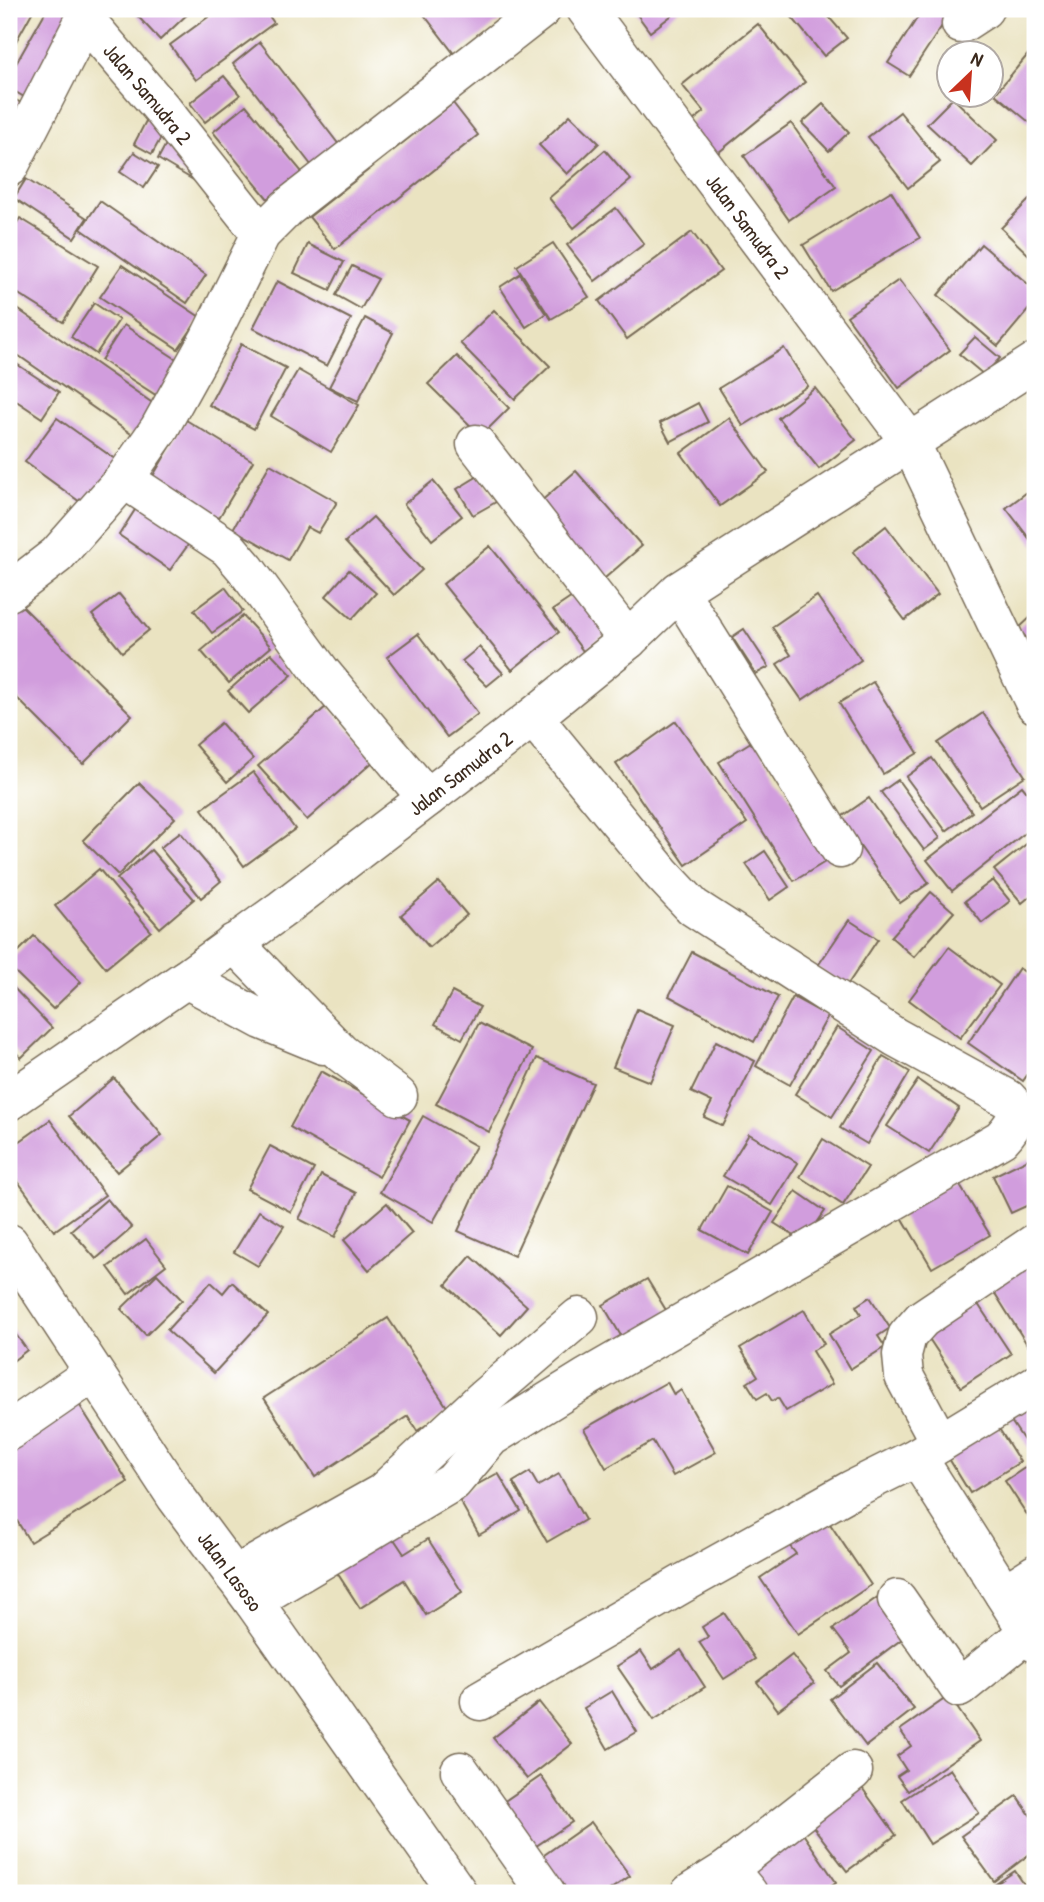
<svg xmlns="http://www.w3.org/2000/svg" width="1044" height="1902" viewBox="0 0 1044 1902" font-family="'Patrick Hand',sans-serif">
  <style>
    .building { fill: #d19ddd }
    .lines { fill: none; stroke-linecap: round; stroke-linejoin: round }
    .minor-casing { stroke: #786b57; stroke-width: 41 }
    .minor { stroke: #fff; stroke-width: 38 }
    .labels { text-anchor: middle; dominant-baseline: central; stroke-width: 5; stroke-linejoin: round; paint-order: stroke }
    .street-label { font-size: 21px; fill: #3b2a1e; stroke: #fff }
  </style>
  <rect width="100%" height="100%" fill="#fff"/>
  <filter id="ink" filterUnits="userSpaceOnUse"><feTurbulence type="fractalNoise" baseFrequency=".0143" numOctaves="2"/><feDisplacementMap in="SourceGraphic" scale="14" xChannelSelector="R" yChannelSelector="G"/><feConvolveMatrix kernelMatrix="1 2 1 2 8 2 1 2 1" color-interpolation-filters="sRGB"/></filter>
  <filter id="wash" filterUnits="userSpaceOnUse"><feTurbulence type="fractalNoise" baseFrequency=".00686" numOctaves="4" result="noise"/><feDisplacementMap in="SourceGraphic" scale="28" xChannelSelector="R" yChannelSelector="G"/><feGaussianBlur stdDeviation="1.57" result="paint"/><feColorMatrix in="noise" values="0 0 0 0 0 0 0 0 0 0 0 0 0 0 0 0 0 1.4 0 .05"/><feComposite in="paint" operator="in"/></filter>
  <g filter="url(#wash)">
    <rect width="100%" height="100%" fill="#eae3c1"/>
    <g id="blocks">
      <g class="building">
        <polygon points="9,9 34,9 9,54"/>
        <polygon points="47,9 67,9 80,16 31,101 9,88 9,76"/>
        <polygon points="131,9 193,9 160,40"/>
        <polygon points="219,9 264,9 274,23 196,80 170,45"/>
        <polygon points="426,9 516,9 455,55 422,12"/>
        <polygon points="633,9 680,9 650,32"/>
        <polygon points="798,9 822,9 847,38 824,56 790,15"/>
        <polygon points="923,9 953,9 909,76 888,63"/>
        <polygon points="758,24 805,82 708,161 683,129 704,112 682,85"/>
        <polygon points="260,42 343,150 315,170 233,64"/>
        <polygon points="1035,46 1035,127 995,94"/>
        <polygon points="224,76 240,95 205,122 190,103"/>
        <polygon points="9,96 21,103 9,122"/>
        <polygon points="953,98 997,140 972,166 927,124"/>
        <polygon points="453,103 478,135 335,249 309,217"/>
        <polygon points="823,104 849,132 829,151 802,123"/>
        <polygon points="246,105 302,172 268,199 213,132"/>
        <polygon points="900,112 940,162 908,188 868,137"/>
        <polygon points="570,115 599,143 567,174 539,145"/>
        <polygon points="148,117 167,127 152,154 134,144"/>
        <polygon points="791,123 836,187 789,220 744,156"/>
        <polygon points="166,144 195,181 158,159"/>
        <polygon points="605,150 631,180 574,228 549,198"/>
        <polygon points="134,152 158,167 144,188 120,172"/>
        <polygon points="26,179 87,218 74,238 14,198"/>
        <polygon points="891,191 920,238 831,291 803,245"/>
        <polygon points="1035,194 1035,261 1001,228"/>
        <polygon points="100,201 206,275 187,303 81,229"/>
        <polygon points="616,208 644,244 595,281 567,245"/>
        <polygon points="20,218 98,266 63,322 9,288 9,235"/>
        <polygon points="692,232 721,271 627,339 599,301"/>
        <polygon points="553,243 589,297 551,319 517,266"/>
        <polygon points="308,244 344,262 330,290 294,273"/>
        <polygon points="981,244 1035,290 1035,302 998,346 938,295"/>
        <polygon points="122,265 200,317 178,349 100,297"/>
        <polygon points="352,266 378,279 361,309 336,295"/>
        <polygon points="520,274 546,314 526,327 500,287"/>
        <polygon points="899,280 950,350 899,388 847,316"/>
        <polygon points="277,281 351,319 327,366 253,328"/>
        <polygon points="9,303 161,409 140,440 9,349"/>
        <polygon points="94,303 119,320 96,354 71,337"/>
        <polygon points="494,310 550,366 515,399 460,343"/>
        <polygon points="365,318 393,333 358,401 329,387"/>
        <polygon points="124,325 184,364 162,399 101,360"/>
        <polygon points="975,337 1000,358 984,375 959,354"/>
        <polygon points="241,344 286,368 254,429 209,405"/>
        <polygon points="784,348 808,386 743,426 719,388"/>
        <polygon points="457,356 509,408 481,436 428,384"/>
        <polygon points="9,359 59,392 42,418 9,396"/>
        <polygon points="298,370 359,405 331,452 271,416"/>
        <polygon points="815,388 856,440 819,469 778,418"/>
        <polygon points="698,403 708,422 670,442 660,423"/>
        <polygon points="57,418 119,462 87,507 25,462"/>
        <polygon points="729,418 768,472 720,506 681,453"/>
        <polygon points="186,420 253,461 217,521 150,481"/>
        <polygon points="270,464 337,502 318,533 307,527 288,560 233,529"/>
        <polygon points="576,471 642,546 598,584 532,509"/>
        <polygon points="480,475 496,502 473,515 457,489"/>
        <polygon points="433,481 462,516 432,540 404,504"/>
        <polygon points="1035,486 1035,546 1006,508"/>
        <polygon points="140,502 193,538 170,570 119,535"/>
        <polygon points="373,517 422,570 394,595 345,542"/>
        <polygon points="886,526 938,594 905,620 853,552"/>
        <polygon points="490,546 559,632 512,670 443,584"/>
        <polygon points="349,570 376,593 352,619 326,596"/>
        <polygon points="225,587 243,611 212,633 194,610"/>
        <polygon points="578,593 607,633 583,651 553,610"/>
        <polygon points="119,594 149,630 122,652 92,615"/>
        <polygon points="817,596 861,660 802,700 777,664 791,655 772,627"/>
        <polygon points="17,601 132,715 83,764 9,690 9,609"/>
        <polygon points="1035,613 1035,647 1018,629"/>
        <polygon points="243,616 271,647 229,683 201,651"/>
        <polygon points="744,629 769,667 756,674 732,637"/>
        <polygon points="418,634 478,714 447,737 387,657"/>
        <polygon points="479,647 503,673 487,686 462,661"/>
        <polygon points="271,653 292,675 248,713 228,691"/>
        <polygon points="873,682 918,753 883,774 839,703"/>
        <polygon points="327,706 375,760 307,820 258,766"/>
        <polygon points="983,713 1025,776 980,806 938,743"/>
        <polygon points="676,721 747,823 686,865 616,764"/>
        <polygon points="221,723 253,759 227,782 195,745"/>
        <polygon points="754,740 830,859 794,881 719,762"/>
        <polygon points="932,758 972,812 946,831 906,777"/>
        <polygon points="253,772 295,829 244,866 202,809"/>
        <polygon points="898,780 940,838 924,850 881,792"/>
        <polygon points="139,783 175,818 118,875 83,840"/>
        <polygon points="1022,786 1035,802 1035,825 952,891 927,860"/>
        <polygon points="869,798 929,883 900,903 840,818"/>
        <polygon points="180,832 221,881 201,898 160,848"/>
        <polygon points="1035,837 1035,892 1022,903 994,870"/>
        <polygon points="151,850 194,899 160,928 117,879"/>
        <polygon points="765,851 789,887 770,900 746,864"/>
        <polygon points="99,869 151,931 106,968 55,906"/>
        <polygon points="993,880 1010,901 982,923 965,901"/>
        <polygon points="439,882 467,915 429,947 401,915"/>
        <polygon points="931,892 954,912 914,957 891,937"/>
        <polygon points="849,920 878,939 846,987 817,967"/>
        <polygon points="34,936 81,982 53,1009 9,966 9,961"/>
        <polygon points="949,947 1000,985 960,1038 909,1000"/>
        <polygon points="692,952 778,997 754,1042 669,996"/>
        <polygon points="1019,968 1035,979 1035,1064 1023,1081 968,1043"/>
        <polygon points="9,983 52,1028 21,1058 9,1045"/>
        <polygon points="452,992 480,1007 462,1039 435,1024"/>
        <polygon points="793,997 828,1016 790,1085 756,1066"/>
        <polygon points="637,1009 675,1025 650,1082 613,1067"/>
        <polygon points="479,1023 532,1050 489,1132 436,1104"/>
        <polygon points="837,1027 874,1051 832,1117 795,1094"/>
        <polygon points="716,1041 755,1061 723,1126 704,1117 712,1102 691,1092"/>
        <polygon points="883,1056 910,1072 867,1144 840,1128"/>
        <polygon points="537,1058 593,1083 514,1256 458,1231"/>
        <polygon points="321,1071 410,1120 379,1177 290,1127"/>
        <polygon points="114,1078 162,1135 117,1172 69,1116"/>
        <polygon points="918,1080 959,1108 929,1153 887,1126"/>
        <polygon points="423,1116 476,1146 433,1222 380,1192"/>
        <polygon points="50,1120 105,1195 54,1231 9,1169 9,1149"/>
        <polygon points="749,1134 798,1163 772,1205 723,1176"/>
        <polygon points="823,1139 868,1167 843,1205 800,1177"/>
        <polygon points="270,1146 314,1169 291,1212 247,1189"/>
        <polygon points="1030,1158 1035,1170 1035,1202 1011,1213 993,1176"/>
        <polygon points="321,1175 356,1193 335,1237 299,1219"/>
        <polygon points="956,1179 990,1235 932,1268 899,1212"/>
        <polygon points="727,1186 773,1212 748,1255 702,1230"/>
        <polygon points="796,1191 825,1211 804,1242 774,1223"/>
        <polygon points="107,1199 132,1228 96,1259 71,1230"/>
        <polygon points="387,1203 412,1233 369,1270 344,1240"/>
        <polygon points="259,1211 284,1226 258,1266 234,1252"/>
        <polygon points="146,1239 166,1265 128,1294 108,1267"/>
        <polygon points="471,1256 527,1306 501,1335 446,1285"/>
        <polygon points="1035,1260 1035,1342 1028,1346 991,1287"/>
        <polygon points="157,1274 182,1300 146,1335 121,1309"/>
        <polygon points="647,1279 672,1320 627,1346 603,1305"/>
        <polygon points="211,1282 223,1293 232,1282 268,1315 214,1373 167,1330"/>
        <polygon points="870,1297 890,1328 878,1336 885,1347 850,1369 829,1334 861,1314 856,1306"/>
        <polygon points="974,1298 1011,1354 961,1387 924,1331"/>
        <polygon points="804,1310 824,1344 812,1351 832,1384 786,1411 778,1398 772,1401 767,1393 757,1399 747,1383 758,1376 740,1348"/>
        <polygon points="388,1318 449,1410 417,1431 408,1416 315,1477 264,1398"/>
        <polygon points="9,1325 27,1350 9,1364"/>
        <polygon points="667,1382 674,1395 681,1390 716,1452 673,1476 653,1441 606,1468 584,1429"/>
        <polygon points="77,1401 128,1482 30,1542 9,1508 9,1444"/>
        <polygon points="1035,1401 1035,1453 1033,1454 1009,1418"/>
        <polygon points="998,1427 1020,1462 970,1493 948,1457"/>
        <polygon points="1035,1461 1035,1527 1005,1481"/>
        <polygon points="530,1472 538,1486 559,1474 585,1520 547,1542 513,1482"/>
        <polygon points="498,1473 521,1511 479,1535 457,1496"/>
        <polygon points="824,1515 871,1585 798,1634 760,1578 796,1554 786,1541"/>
        <polygon points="390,1533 404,1554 428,1539 462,1592 426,1615 404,1580 360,1608 334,1568"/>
        <polygon points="882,1594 910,1633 839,1686 827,1671 851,1653 833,1629"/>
        <polygon points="724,1613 755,1659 724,1679 699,1642 708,1637 702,1627"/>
        <polygon points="681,1650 705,1687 654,1720 617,1666 641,1651 653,1669"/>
        <polygon points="792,1655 814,1683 778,1710 757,1682"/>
        <polygon points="877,1663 914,1709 866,1746 830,1699"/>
        <polygon points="612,1691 637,1732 608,1749 584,1708"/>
        <polygon points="949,1696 980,1741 908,1791 897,1776 906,1770 897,1756 911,1746 900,1730"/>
        <polygon points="539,1702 572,1744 527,1779 493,1738"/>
        <polygon points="950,1769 979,1813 930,1844 902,1800"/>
        <polygon points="541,1776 572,1822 527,1852 496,1807"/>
        <polygon points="855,1778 896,1835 847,1871 812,1825"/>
        <polygon points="1017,1796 1035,1822 1035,1850 994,1881 961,1836"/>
        <polygon points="591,1822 630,1876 605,1893 560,1893 537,1860"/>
        <polygon points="795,1822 836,1882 820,1893 765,1893 734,1873"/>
        <polygon points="1015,1871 1030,1893 983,1893"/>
      </g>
    </g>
  </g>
  <g filter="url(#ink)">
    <use href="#blocks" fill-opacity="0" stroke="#786b57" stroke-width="2"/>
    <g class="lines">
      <g class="minor-casing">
        <g id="minor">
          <path id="s1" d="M586,9L910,442L1035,704"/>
          <polyline points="961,24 984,9"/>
          <path id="s2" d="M9,167L85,19L162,109L261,234"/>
          <polyline points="476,444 628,640"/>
          <polyline points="124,479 228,548 246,569 321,672 427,798"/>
          <polyline points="679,591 840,849"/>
          <polyline points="9,592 57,555 124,479 159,429 209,339 261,234 287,208 542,9"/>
          <polyline points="234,943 341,1053 398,1096"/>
          <polyline points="186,979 262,1020 323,1045"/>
          <path id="s3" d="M9,1101L186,979L282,909L533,717L628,640L679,591L1035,362"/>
          <path id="s4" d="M9,1243L176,1497L253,1601L458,1893"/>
          <polyline points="9,1431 93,1373"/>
          <polyline points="940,1443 904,1376 902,1355 907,1336 922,1319 1035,1243"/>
          <polyline points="917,1457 1035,1643"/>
          <polyline points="234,1576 382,1493 483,1399 579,1317"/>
          <polyline points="1004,1594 1035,1574"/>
          <polyline points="897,1599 959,1688 1028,1632"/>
          <path d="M253,1601L453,1482L491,1437L588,1377L1001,1139C1013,1126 1023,1113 1008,1099L895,1037L693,907L662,874L533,717"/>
          <polyline points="480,1701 682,1584 851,1490 917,1457 1035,1385"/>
          <polyline points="460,1771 546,1893"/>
          <polyline points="690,1893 728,1869"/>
          <polyline points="748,1893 728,1869 853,1771"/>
        </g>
      </g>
      <use href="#minor" class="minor"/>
    </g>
  </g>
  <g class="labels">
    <g class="street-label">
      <text stroke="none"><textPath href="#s2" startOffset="264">Jalan Samudra 2</textPath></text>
      <text stroke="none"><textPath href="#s1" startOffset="271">Jalan Samudra 2</textPath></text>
      <text stroke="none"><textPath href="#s3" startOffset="558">Jalan Samudra 2</textPath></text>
      <text stroke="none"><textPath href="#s4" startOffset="396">Jalan Lasoso</textPath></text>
    </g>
  </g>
  <rect width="1044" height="1902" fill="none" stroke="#fff" stroke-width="35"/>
  <g transform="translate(970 74) rotate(25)"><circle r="33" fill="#ffffff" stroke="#b1aaa5" stroke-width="2"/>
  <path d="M0-5L12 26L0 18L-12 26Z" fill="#c8321e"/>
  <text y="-10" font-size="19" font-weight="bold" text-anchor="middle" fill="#3b2a1e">N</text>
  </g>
</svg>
